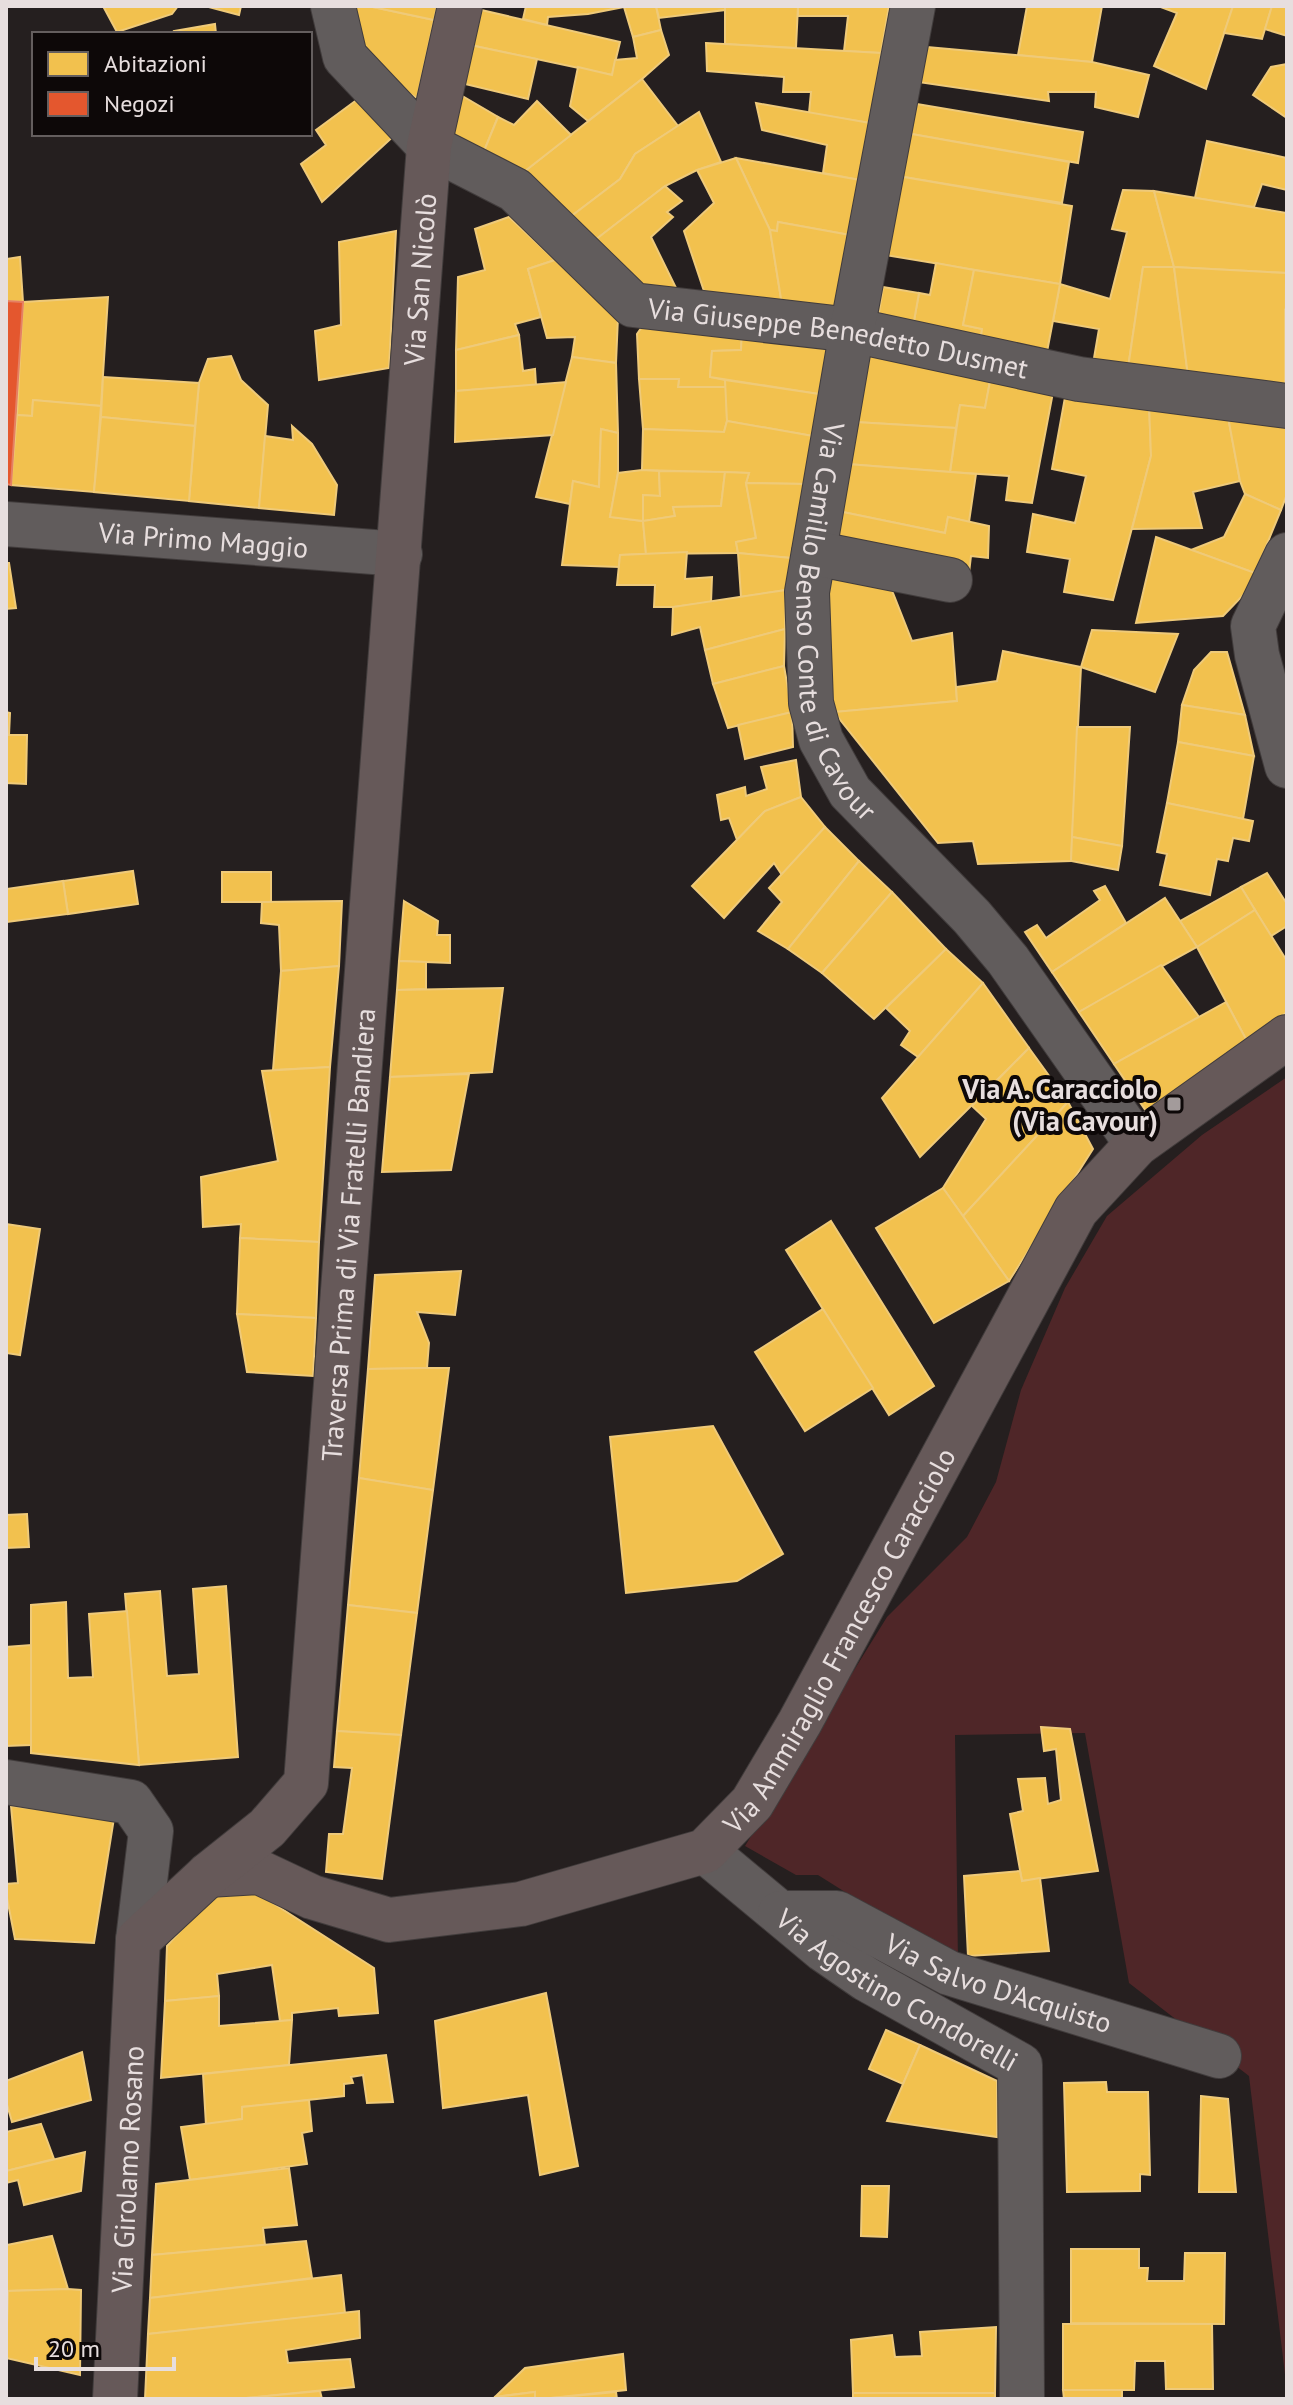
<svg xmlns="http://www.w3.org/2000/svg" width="1293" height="2405" viewBox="0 0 1293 2405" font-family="'PT Sans',sans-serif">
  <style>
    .green { fill: #4f2628 }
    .homes { fill: #f2c14e; stroke: #efca79; stroke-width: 2 }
    .shops { fill: #e4572e; stroke: #e58063; stroke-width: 2 }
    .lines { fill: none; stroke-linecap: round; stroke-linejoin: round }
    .minor-casing { stroke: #413c3c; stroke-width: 46 }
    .major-casing { stroke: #413c3c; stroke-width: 46 }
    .minor { stroke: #615c5c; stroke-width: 44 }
    .major { stroke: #665959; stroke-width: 44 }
    .poi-dot { fill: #a39b9b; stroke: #0d0808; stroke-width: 3 }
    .labels { text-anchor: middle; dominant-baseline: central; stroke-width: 8; stroke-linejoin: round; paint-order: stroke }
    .street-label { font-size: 28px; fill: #e7dede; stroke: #0d0808 }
    .poi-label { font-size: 28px; font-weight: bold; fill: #e7dede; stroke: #0d0808; text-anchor: end }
  </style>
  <rect width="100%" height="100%" fill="#251f1f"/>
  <polygon class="green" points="1287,1077 1287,2391 1249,2076 1129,1983 1085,1733 955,1735 958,1963 818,1875 796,1875 745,1846 887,1617 967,1537 996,1482 1021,1390 1065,1288 1107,1216 1202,1135"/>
  <g class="homes">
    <polygon points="103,6 123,7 178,6 172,14 117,32"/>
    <polygon points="205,6 241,6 239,15"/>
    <polygon points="344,6 368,6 434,20 417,98 381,79"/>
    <polygon points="368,6 437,6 434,20"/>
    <polygon points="526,6 656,6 661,30 633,37 624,7 588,14 548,17 547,25 523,19"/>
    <polygon points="656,6 725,6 725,10 659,18"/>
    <polygon points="725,6 798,6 796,48 725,44"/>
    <polygon points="798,6 889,6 881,53 844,51 848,16 798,16"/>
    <polygon points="1027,6 1102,6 1092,62 1018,55"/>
    <polygon points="1158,6 1233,6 1206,89 1154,66 1177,13"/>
    <polygon points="1233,6 1272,6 1262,39 1224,33"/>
    <polygon points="1272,6 1287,6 1287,36 1265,29"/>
    <polygon points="477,9 620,42 612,75 470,45"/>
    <polygon points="215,24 216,34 175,34 174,31"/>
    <polygon points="661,30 669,55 642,79 588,121 570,106 578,67 612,75 615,60 637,58 633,37"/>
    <polygon points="706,43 881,53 870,123 809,113 811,92 783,92 784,77 707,71"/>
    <polygon points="470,45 537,59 528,99 461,83"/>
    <polygon points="927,47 1092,62 1149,75 1138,117 1095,107 1096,92 1048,92 1049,101 918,82"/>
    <polygon points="1287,64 1287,118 1253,95 1271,67"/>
    <polygon points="642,79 678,126 635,154 620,179 565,221 525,171"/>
    <polygon points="459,94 498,117 484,151 447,133"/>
    <polygon points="362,96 397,133 322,202 301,164 326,145 316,130"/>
    <polygon points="537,101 571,135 525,171 484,151 498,117 514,125"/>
    <polygon points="756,103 870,123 860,180 823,173 827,145 762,130"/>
    <polygon points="911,103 1083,132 1078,163 906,133"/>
    <polygon points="699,112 721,162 697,170 665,186 586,247 565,221 620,179 635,154"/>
    <polygon points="906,133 1069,162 1062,203 898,176"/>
    <polygon points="1207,141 1287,158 1287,190 1262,184 1254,207 1195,198"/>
    <polygon points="736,158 860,180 850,235 778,222 777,231 770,230"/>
    <polygon points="736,158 770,230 782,305 704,291 684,231 714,203 697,170"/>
    <polygon points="898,176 1072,206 1060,284 885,255"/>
    <polygon points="665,186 682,201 667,212 673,217 651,237 680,296 640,292 586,247"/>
    <polygon points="1123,190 1154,191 1174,267 1143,267 1128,368 1093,364 1099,329 1053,321 1060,284 1110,299 1127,232 1112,229"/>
    <polygon points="1154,191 1287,213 1287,273 1174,267"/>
    <polygon points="509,217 555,260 528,269 541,317 515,324 519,335 456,350 458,277 485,270 475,229"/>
    <polygon points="778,222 850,235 837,315 782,305 770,230 777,231"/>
    <polygon points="396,231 389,368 319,380 315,331 341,325 339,242"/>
    <polygon points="20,257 23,302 6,301 6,259"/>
    <polygon points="555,260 618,317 616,363 572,357 575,337 547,338 528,269"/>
    <polygon points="936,263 974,270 963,325 982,329 980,344 912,332 919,293 930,295"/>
    <polygon points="1143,267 1174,267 1188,376 1128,368"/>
    <polygon points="1174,267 1286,273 1285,389 1188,376"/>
    <polygon points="974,270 1060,284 1046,357 980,344 982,329 963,325"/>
    <polygon points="883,287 919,293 912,332 877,325"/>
    <polygon points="108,297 101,406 33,400 32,416 17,415 23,302"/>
    <polygon points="1285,310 1287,311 1287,389 1285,389"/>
    <polygon points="646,321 742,329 741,350 712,351 710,377 725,380 726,387 678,387 679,379 639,379 637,334"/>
    <polygon points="742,329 830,336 819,394 710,377 712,351 741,350"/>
    <polygon points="519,335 523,371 535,369 536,385 456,391 456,350"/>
    <polygon points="868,350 991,376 985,408 960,405 956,428 855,422"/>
    <polygon points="231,356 241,380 268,405 259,508 189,501 199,383 208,359"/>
    <polygon points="572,357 616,363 618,433 601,429 599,487 573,481 570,504 536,497"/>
    <polygon points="991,376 1054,387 1032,503 1006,500 1009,476 950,472 960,405 985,408"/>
    <polygon points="103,377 199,383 195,426 101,417"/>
    <polygon points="639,379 679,379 678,387 726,387 727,421 724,432 643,429"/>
    <polygon points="725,380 819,394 813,436 727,421"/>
    <polygon points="566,382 553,435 455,442 456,391"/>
    <polygon points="1066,392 1149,404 1151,456 1113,600 1064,592 1070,559 1027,552 1033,514 1075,523 1086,476 1052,469"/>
    <polygon points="33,400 101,406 94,492 11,485 17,415 32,416"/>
    <polygon points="1149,404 1228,417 1240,481 1193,492 1202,528 1132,529 1151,456"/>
    <polygon points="101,417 195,426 189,501 94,492"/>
    <polygon points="1228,417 1287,425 1287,494 1281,510 1245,494 1240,481"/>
    <polygon points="727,421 813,436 806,484 746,483 749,473 642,470 643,429 724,432"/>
    <polygon points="855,422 956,428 950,472 847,464"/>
    <polygon points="292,426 312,444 337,485 334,515 259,508 265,436 293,440"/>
    <polygon points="601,429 618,433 618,473 610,517 643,521 646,554 620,555 619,567 562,565 573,481 599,487"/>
    <polygon points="847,464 976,474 969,522 948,517 945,533 838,511"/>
    <polygon points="642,470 659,471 660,496 643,495 643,521 610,517 618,473"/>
    <polygon points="659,471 725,472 721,506 673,507 675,516 643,521 643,495 660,496"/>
    <polygon points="725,472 749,473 746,483 756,538 736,542 738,553 646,554 643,521 675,516 673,507 721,506"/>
    <polygon points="746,483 806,484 791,558 738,553 736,542 756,538"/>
    <polygon points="1245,494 1281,510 1255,573 1191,550 1224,537"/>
    <polygon points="838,511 945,533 948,517 989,526 988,558 971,556 969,573 832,545"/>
    <polygon points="1156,537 1255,573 1250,588 1223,616 1136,623"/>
    <polygon points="687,552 685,579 712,577 711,602 673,607 654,607 655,585 617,585 620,555"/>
    <polygon points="738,553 791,558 786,590 741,597"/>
    <polygon points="6,563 9,563 16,608 6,609"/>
    <polygon points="828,568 887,578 912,641 952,633 957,701 834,712 823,600"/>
    <polygon points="786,590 785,629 705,650 700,627 672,635 673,607"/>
    <polygon points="785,629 784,666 713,684 705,650"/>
    <polygon points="1092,630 1178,634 1155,692 1081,667"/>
    <polygon points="1003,651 1081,667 1071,861 978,864 973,841 938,843 834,712 957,701 956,687 997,681"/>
    <polygon points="1211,652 1227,652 1245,715 1182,705 1194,670"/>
    <polygon points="784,666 792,712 728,728 713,684"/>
    <polygon points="1182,705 1245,715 1254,756 1178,742"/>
    <polygon points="6,712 10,713 9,735 27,735 26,784 6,783"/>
    <polygon points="792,712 793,747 745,759 738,725"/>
    <polygon points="1077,727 1130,727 1122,846 1072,837"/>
    <polygon points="1178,742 1254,756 1243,819 1167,803"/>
    <polygon points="796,760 801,797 765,811 737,840 729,818 721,820 717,795 745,787 746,796 767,789 761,767"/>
    <polygon points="801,797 825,827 782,875 774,863 724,918 692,886 765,811"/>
    <polygon points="1167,803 1253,821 1249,841 1233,838 1228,861 1217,859 1210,895 1160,885 1167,854 1157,852"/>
    <polygon points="825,827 859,861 788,949 758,931 782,902 769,888"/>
    <polygon points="1072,837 1122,846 1118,870 1071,861"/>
    <polygon points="859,861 892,892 822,973 788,949"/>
    <polygon points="133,871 138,904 68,914 63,881"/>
    <rect x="222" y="872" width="49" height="30"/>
    <polygon points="1267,873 1287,904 1287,926 1271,936 1241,887"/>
    <polygon points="63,881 68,914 6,922 6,889"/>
    <polygon points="1105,886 1126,923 1052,972 1025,932 1037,925 1046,938 1100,900 1094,891"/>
    <polygon points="1241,887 1255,910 1197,947 1180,921"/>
    <polygon points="892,892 946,949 874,1019 822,973"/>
    <polygon points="1165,898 1197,947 1079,1012 1052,972"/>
    <polygon points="342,901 339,966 281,971 279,925 261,923 262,902"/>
    <polygon points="404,901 438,921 437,935 450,935 450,963 399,961"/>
    <polygon points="1255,910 1287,961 1287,1012 1247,1041 1197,947"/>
    <polygon points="946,949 983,983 918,1057 901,1045 910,1031 886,1008"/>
    <polygon points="399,961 426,962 426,989 397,990"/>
    <polygon points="1161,965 1199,1017 1114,1064 1079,1012"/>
    <polygon points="339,966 330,1067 273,1070 281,971"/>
    <polygon points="983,983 1029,1048 920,1157 882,1098"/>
    <polygon points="503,988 492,1072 390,1077 397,990"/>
    <polygon points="1226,1002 1247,1041 1146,1111 1114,1064"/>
    <polygon points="1029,1048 1068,1102 963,1216 943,1188 986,1119 972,1106"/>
    <polygon points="330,1067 319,1242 240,1238 241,1224 203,1227 201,1177 278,1161 262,1071"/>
    <polygon points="469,1074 451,1170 382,1172 390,1077"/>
    <polygon points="1068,1102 1093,1149 1009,1281 963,1216"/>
    <polygon points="943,1188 1009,1281 934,1323 876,1228"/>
    <polygon points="831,1221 934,1386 889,1415 786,1250"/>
    <polygon points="6,1224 40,1229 20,1355 6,1353"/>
    <polygon points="240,1238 319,1242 316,1318 237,1314"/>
    <polygon points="461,1271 455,1315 417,1312 429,1343 427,1368 368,1369 375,1275"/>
    <polygon points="823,1309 873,1388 805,1431 755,1352"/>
    <polygon points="237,1314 316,1318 313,1376 247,1372"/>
    <polygon points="427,1368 449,1368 433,1490 359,1478 368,1369"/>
    <polygon points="713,1426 783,1554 737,1581 626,1593 610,1437"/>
    <polygon points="359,1478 433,1490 417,1613 348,1605"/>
    <polygon points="27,1514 29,1547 6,1548 6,1515"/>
    <polygon points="226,1586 238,1757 139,1765 125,1594 160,1591 167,1676 199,1674 193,1589"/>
    <polygon points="66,1602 68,1678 93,1677 89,1614 127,1611 139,1765 31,1753 31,1605"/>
    <polygon points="348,1605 417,1613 401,1735 337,1731"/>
    <polygon points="31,1645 31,1745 6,1746 6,1647"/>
    <polygon points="1041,1727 1070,1729 1098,1871 1022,1881 1010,1814 1023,1811 1018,1779 1045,1778 1048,1804 1061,1800 1056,1749 1044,1751"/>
    <polygon points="337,1731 401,1735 382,1879 326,1872 329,1834 343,1834 352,1768 334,1767"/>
    <polygon points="11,1806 114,1818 94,1943 15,1939 6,1893 6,1884 18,1883"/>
    <polygon points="1020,1871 1022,1881 1040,1878 1049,1951 968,1956 964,1876"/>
    <polygon points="254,1891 374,1968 378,2013 339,2016 338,2008 292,2013 292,2020 280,2021 272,1965 217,1974 219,1996 165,2001 167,1946 210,1897"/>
    <polygon points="546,1993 578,2166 540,2175 528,2095 443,2108 435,2021"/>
    <polygon points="219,1996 219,2026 292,2020 289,2065 161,2078 165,2001"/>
    <polygon points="886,2030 920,2045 903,2084 869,2069"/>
    <polygon points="920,2045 997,2081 997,2137 887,2121"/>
    <polygon points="82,2052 91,2100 12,2122 6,2101 6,2081"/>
    <polygon points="386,2055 393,2102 367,2103 363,2075 351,2077 353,2083 344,2084 344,2096 242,2107 242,2119 206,2125 203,2074"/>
    <polygon points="1106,2082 1107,2092 1148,2092 1150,2175 1140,2174 1140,2191 1067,2192 1064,2083"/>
    <polygon points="1201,2096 1228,2099 1236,2192 1199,2192"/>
    <polygon points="309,2100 312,2131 302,2133 307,2164 190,2180 181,2127 242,2119 242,2107"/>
    <polygon points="41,2124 54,2159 6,2171 6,2132"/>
    <polygon points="85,2152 81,2191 24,2205 18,2180 6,2183 6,2171"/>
    <polygon points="289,2168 297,2225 263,2228 265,2245 152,2255 156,2184"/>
    <polygon points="862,2186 889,2186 887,2237 861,2236"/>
    <polygon points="52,2236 68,2289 6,2291 6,2242 7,2245"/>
    <polygon points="306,2241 312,2278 150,2298 152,2255"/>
    <polygon points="1071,2249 1139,2249 1139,2268 1148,2268 1147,2281 1184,2281 1185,2253 1225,2253 1224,2324 1071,2323"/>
    <polygon points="341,2275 345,2313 148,2334 150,2298"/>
    <polygon points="68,2289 81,2290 80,2375 6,2358 8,2291"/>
    <polygon points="359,2311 360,2338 286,2350 288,2363 350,2359 354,2387 236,2399 145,2399 148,2334"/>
    <polygon points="1063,2324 1212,2324 1213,2389 1166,2389 1165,2361 1135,2361 1134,2390 1063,2390"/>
    <polygon points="996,2327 995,2393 853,2393 851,2340 892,2335 895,2357 922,2356 920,2332"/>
    <polygon points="623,2354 626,2390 541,2399 535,2399 535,2392 495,2397 525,2368"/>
    <polygon points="1063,2390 1122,2390 1122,2399 1064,2399"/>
    <polygon points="320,2391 322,2399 236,2399"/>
    <polygon points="535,2392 535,2399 495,2399 495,2397"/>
    <polygon points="616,2392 617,2399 541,2399"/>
    <rect x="853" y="2393" width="142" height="6"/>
  </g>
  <polygon class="shops" points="6,301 23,302 11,485 6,484"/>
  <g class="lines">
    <g class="minor-casing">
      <g id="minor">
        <path id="s1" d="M333,6L345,57L429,146L515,190L633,305L852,330L1079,379L1287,406"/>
        <path id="s2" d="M913,6L852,330L807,592L811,703L821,740L850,792L972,917L1008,960L1137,1144"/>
        <path id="s3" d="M6,524L400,554"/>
        <polyline points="814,553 950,580"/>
        <polyline points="1287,555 1253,626 1257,655 1287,766"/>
        <polyline points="6,1782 131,1802 151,1831 138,1940"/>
        <path id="s4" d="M705,1851L824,1950L866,1979L1020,2065L1022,2399"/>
        <path id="s5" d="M780,1913H837L949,1973L1219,2056"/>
      </g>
    </g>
    <g class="major-casing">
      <g id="major">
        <path id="s6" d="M208,1875L259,1872L312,1897L389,1920L521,1904L705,1851L752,1803L800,1722L1076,1210L1137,1144L1287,1037"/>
        <path id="s7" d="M115,2399L138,1940L208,1875L267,1828L306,1783L429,146L460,6"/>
      </g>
    </g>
    <use href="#minor" class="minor"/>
    <use href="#major" class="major"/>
  </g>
  <rect class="poi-dot" x="1166" y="1096" width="16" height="16" rx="4"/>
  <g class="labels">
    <g class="street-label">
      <text stroke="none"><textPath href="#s7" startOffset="2198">Via San Nicolò</textPath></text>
      <text stroke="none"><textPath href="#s1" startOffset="644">Via Giuseppe Benedetto Dusmet</textPath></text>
      <text stroke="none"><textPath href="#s3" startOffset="198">Via Primo Maggio</textPath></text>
      <text stroke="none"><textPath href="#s2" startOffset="630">Via Camillo Benso Conte di Cavour</textPath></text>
      <text stroke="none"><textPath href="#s7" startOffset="1240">Traversa Prima di Via Fratelli Bandiera</textPath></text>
      <text stroke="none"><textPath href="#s6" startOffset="766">Via Ammiraglio Francesco Caracciolo</textPath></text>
      <text stroke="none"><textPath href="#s5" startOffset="234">Via Salvo D'Acquisto</textPath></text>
      <text stroke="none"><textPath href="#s4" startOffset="238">Via Agostino Condorelli</textPath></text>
      <text stroke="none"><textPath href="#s7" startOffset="230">Via Girolamo Rosano</textPath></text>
    </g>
    <g class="poi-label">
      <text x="1158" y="1088">Via A. Caracciolo<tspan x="1158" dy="32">(Via Cavour)</tspan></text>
    </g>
  </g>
  <rect width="1293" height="2405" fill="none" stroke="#e7dede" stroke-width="16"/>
  <rect x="32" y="32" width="280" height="104" fill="#0d0808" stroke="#645e5e" stroke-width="2"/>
  <rect x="48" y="52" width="40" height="24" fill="#f2c14e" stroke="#645e5e" stroke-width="2"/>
  <text x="104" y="72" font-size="24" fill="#e7dede">Abitazioni</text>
  <rect x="48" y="92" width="40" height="24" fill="#e4572e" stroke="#645e5e" stroke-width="2"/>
  <text x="104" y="112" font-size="24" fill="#e7dede">Negozi</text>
  <path d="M36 2357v12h138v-12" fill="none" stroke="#e7dede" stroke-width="4"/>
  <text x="48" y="2357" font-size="24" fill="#e7dede" stroke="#0d0808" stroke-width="6" paint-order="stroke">20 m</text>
</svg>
